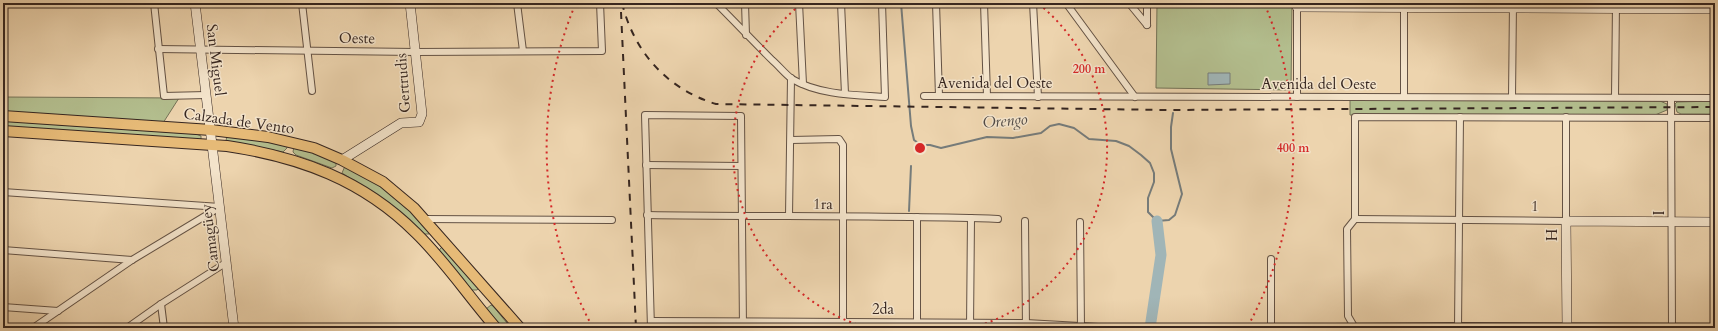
<svg xmlns="http://www.w3.org/2000/svg" width="1718" height="331" viewBox="0 0 1718 331" font-family="Cardo,serif">
  <style>
    .green { fill: #b3be8e; stroke: #747257 }
    .water { fill: #a0b5b7; stroke: #767c7b }
    .lines { fill: none; stroke-linecap: round; stroke-linejoin: round }
    .stream { stroke: #767c7b; stroke-width: 2 }
    .river { stroke: #a0b5b7; stroke-width: 11 }
    .street-casing { stroke: #645244; stroke-width: 8 }
    .secondary-casing { stroke: #362620; stroke-width: 10 }
    .primary-casing { stroke: #362620; stroke-width: 12 }
    .street { stroke: #f3e3ca; stroke-width: 6 }
    .secondary { stroke: #f3e3ca; stroke-width: 9 }
    .primary { stroke: #e6ba77; stroke-width: 10 }
    .rail { stroke: #362620; stroke-width: 2; stroke-dasharray: 7 7; stroke-linecap: butt }
    .ring { fill: none; stroke: #d62828; stroke-width: 2; stroke-dasharray: 2 4 }
    .labels { text-anchor: middle; dominant-baseline: central; stroke-width: 3; stroke-linejoin: round; paint-order: stroke }
    .street-label { font-size: 15px; fill: #362620; stroke: #f3e3ca }
    .water-label { font-size: 16px; font-style: italic; fill: #504a46; stroke: #f3e3ca }
    .centre { fill: #d62828; stroke: #f3e3ca; stroke-width: 2 }
    .ring-label { font-size: 12px; text-anchor: middle; font-weight: bold; fill: #d62828; stroke: #f3e3ca; stroke-width: 3; stroke-linejoin: round; paint-order: stroke }
  </style>
  <rect width="100%" height="100%" fill="#edd4ae"/>
  <filter id="stains"><feTurbulence type="fractalNoise" baseFrequency=".005" numOctaves="4"/><feColorMatrix values="0 0 0 0 .2 0 0 0 0 .09 0 0 0 0 .02 0 0 0 .5 -.17"/></filter>
  <radialGradient id="worn" r=".72"><stop offset=".6" stop-color="#630" stop-opacity="0"/><stop offset="1" stop-color="#630" stop-opacity=".3"/></radialGradient>
  <g class="green">
    <polygon points="1157,3 1292,3 1291,90 1156,88"/>
    <polygon points="3,97 179,98 163,123 3,113"/>
    <polygon points="1350,100 1660,101 1667,104 1667,110 1655,115 1350,115"/>
    <polygon points="1715,101 1715,114 1681,114 1677,112 1675,104 1677,102"/>
    <polygon points="3,121 196,134 201,136 201,139 198,140 3,128"/>
    <polygon points="227,135 287,145 287,148 283,152 226,141"/>
    <polygon points="294,146 336,160 336,166 332,168 296,155 293,152"/>
    <polygon points="345,166 369,178 414,212 430,232 429,234 423,234 384,200 342,173"/>
    <polygon points="443,246 479,288 477,290 472,290 439,251 440,249"/>
    <polygon points="491,305 493,306 511,328 500,328 486,309"/>
  </g>
  <polygon class="water" points="1208,73 1230,73 1230,84 1208,85"/>
  <g class="lines">
    <g class="stream">
      <polyline points="901,3 911,126 914,140 921,145 930,145 941,148 987,137 1013,138 1041,133 1050,126 1059,124 1074,128 1089,139 1116,141 1129,146 1141,155 1150,163 1154,173 1154,182 1148,198 1148,212 1157,221 1169,220 1175,215 1182,194 1171,149 1171,127 1173,113"/>
      <polyline points="909,211 911,166"/>
    </g>
    <polyline class="river" points="1150,328 1161,255 1157,221"/>
    <g class="street-casing">
      <g id="street">
        <polyline points="154,3 164,96 206,95"/>
        <polyline points="302,3 312,91"/>
        <polyline points="517,3 523,51"/>
        <path d="M716,3C735,22 753,41 772,60C779,66 785,74 792,79C819,95 855,95 885,97L882,3"/>
        <polyline points="745,3 746,35"/>
        <polyline points="799,3 803,84"/>
        <polyline points="841,3 845,94"/>
        <polyline points="936,3 939,96"/>
        <polyline points="984,3 987,96"/>
        <polyline points="1033,3 1038,97"/>
        <polyline points="1066,3 1135,97"/>
        <polyline points="1129,3 1147,25"/>
        <polyline points="1147,25 1147,3"/>
        <polyline points="158,49 415,52 602,51 600,3"/>
        <polyline points="924,96 1715,98"/>
        <polyline points="1297,97 1297,7"/>
        <polyline points="1404,97 1404,3"/>
        <polyline points="1512,97 1513,3"/>
        <polyline points="1615,97 1616,3"/>
        <polyline points="1671,98 1672,328"/>
        <polyline points="791,140 839,139 843,145 843,328"/>
        <polyline points="646,165 741,166"/>
        <polyline points="3,192 220,207"/>
        <path d="M647,215C764,217 881,215 998,219"/>
        <polyline points="789,216 791,78"/>
        <polyline points="425,219 612,220"/>
        <polyline points="1355,219 1566,221 1566,117"/>
        <polyline points="1025,221 1026,328"/>
        <polyline points="1080,222 1081,328"/>
        <polyline points="3,250 132,260"/>
        <polyline points="161,304 164,328"/>
        <polyline points="3,307 58,311"/>
        <polyline points="651,321 1026,323 1116,328"/>
        <polyline points="1271,327 1271,259"/>
        <polyline points="33,328 132,260 220,207"/>
        <polyline points="127,328 161,304 227,262"/>
        <polyline points="651,328 645,115 741,116 743,328"/>
        <polyline points="917,328 917,217"/>
        <polyline points="970,328 971,218"/>
        <polyline points="1189,328 1458,326 1715,327"/>
        <polyline points="1355,328 1348,316 1347,229 1355,219 1355,117 1715,118"/>
        <polyline points="1458,328 1460,117"/>
      </g>
    </g>
    <g class="secondary-casing">
      <g id="secondary">
        <polyline points="195,3 234,328"/>
        <polyline points="1298,3 1297,7 1715,9"/>
        <polyline points="342,160 401,123 419,122 422,114 410,3"/>
        <polyline points="1567,328 1566,221 1715,222"/>
      </g>
    </g>
    <g class="primary-casing">
      <g id="primary">
        <polyline points="3,116 211,130 268,137 314,148 342,160 383,182 414,208 520,328"/>
        <path d="M3,131L227,146C300,157 363,180 416,233C445,261 469,297 496,328"/>
      </g>
    </g>
    <use href="#street" class="street"/>
    <use href="#secondary" class="secondary"/>
    <use href="#primary" class="primary"/>
    <g class="rail">
      <path d="M622,3C634,52 667,89 716,104L1167,110L1715,107"/>
      <polyline points="621,12 636,328"/>
    </g>
  </g>
  <g class="ring">
    <path d="M868 328A187 187 0 0 1 801 4M1039 4A187 187 0 0 1 972 328"/>
    <path d="M592 326A373 373 0 0 1 575 5M1265 5A373 373 0 0 1 1248 326"/>
  </g>
  <g class="labels">
    <g class="street-label">
      <text transform="translate(357 38) rotate(1)">Oeste</text>
      <text transform="translate(216 60) rotate(83)">San Miguel</text>
      <text transform="translate(403 83) rotate(-94)">Gertrudis</text>
      <text x="995" y="83">Avenida del Oeste</text>
      <text x="1319" y="84">Avenida del Oeste</text>
      <text transform="translate(239 121) rotate(8)">Calzada de Vento</text>
      <text transform="translate(823 204) rotate(1)">1ra</text>
      <text transform="translate(1535 206) rotate(1)">1</text>
      <text transform="translate(1659 213) rotate(-90)">I</text>
      <text transform="translate(1552 235) rotate(-90)">H</text>
      <text transform="translate(210 238) rotate(-97)">Camagüey</text>
      <text x="883" y="309">2da</text>
    </g>
    <g class="water-label">
      <text transform="translate(1005 121) rotate(-5)">Orengo</text>
    </g>
  </g>
  <circle cx="920" cy="148" r="6" class="centre"/>
  <g class="ring-label">
    <text x="1089" y="73">200 m</text>
    <text x="1293" y="152">400 m</text>
  </g>
  <rect width="1718" height="331" fill="none" stroke="#edd4ae" stroke-width="16"/>
  <rect x="4" y="4" width="1710" height="323" fill="none" stroke="#362620" stroke-width="2"/>
  <rect x="8" y="8" width="1702" height="315" fill="none" stroke="#362620"/>
  <rect width="100%" height="100%" filter="url(#stains)"/>
  <rect width="100%" height="100%" fill="url(#worn)"/>
</svg>
